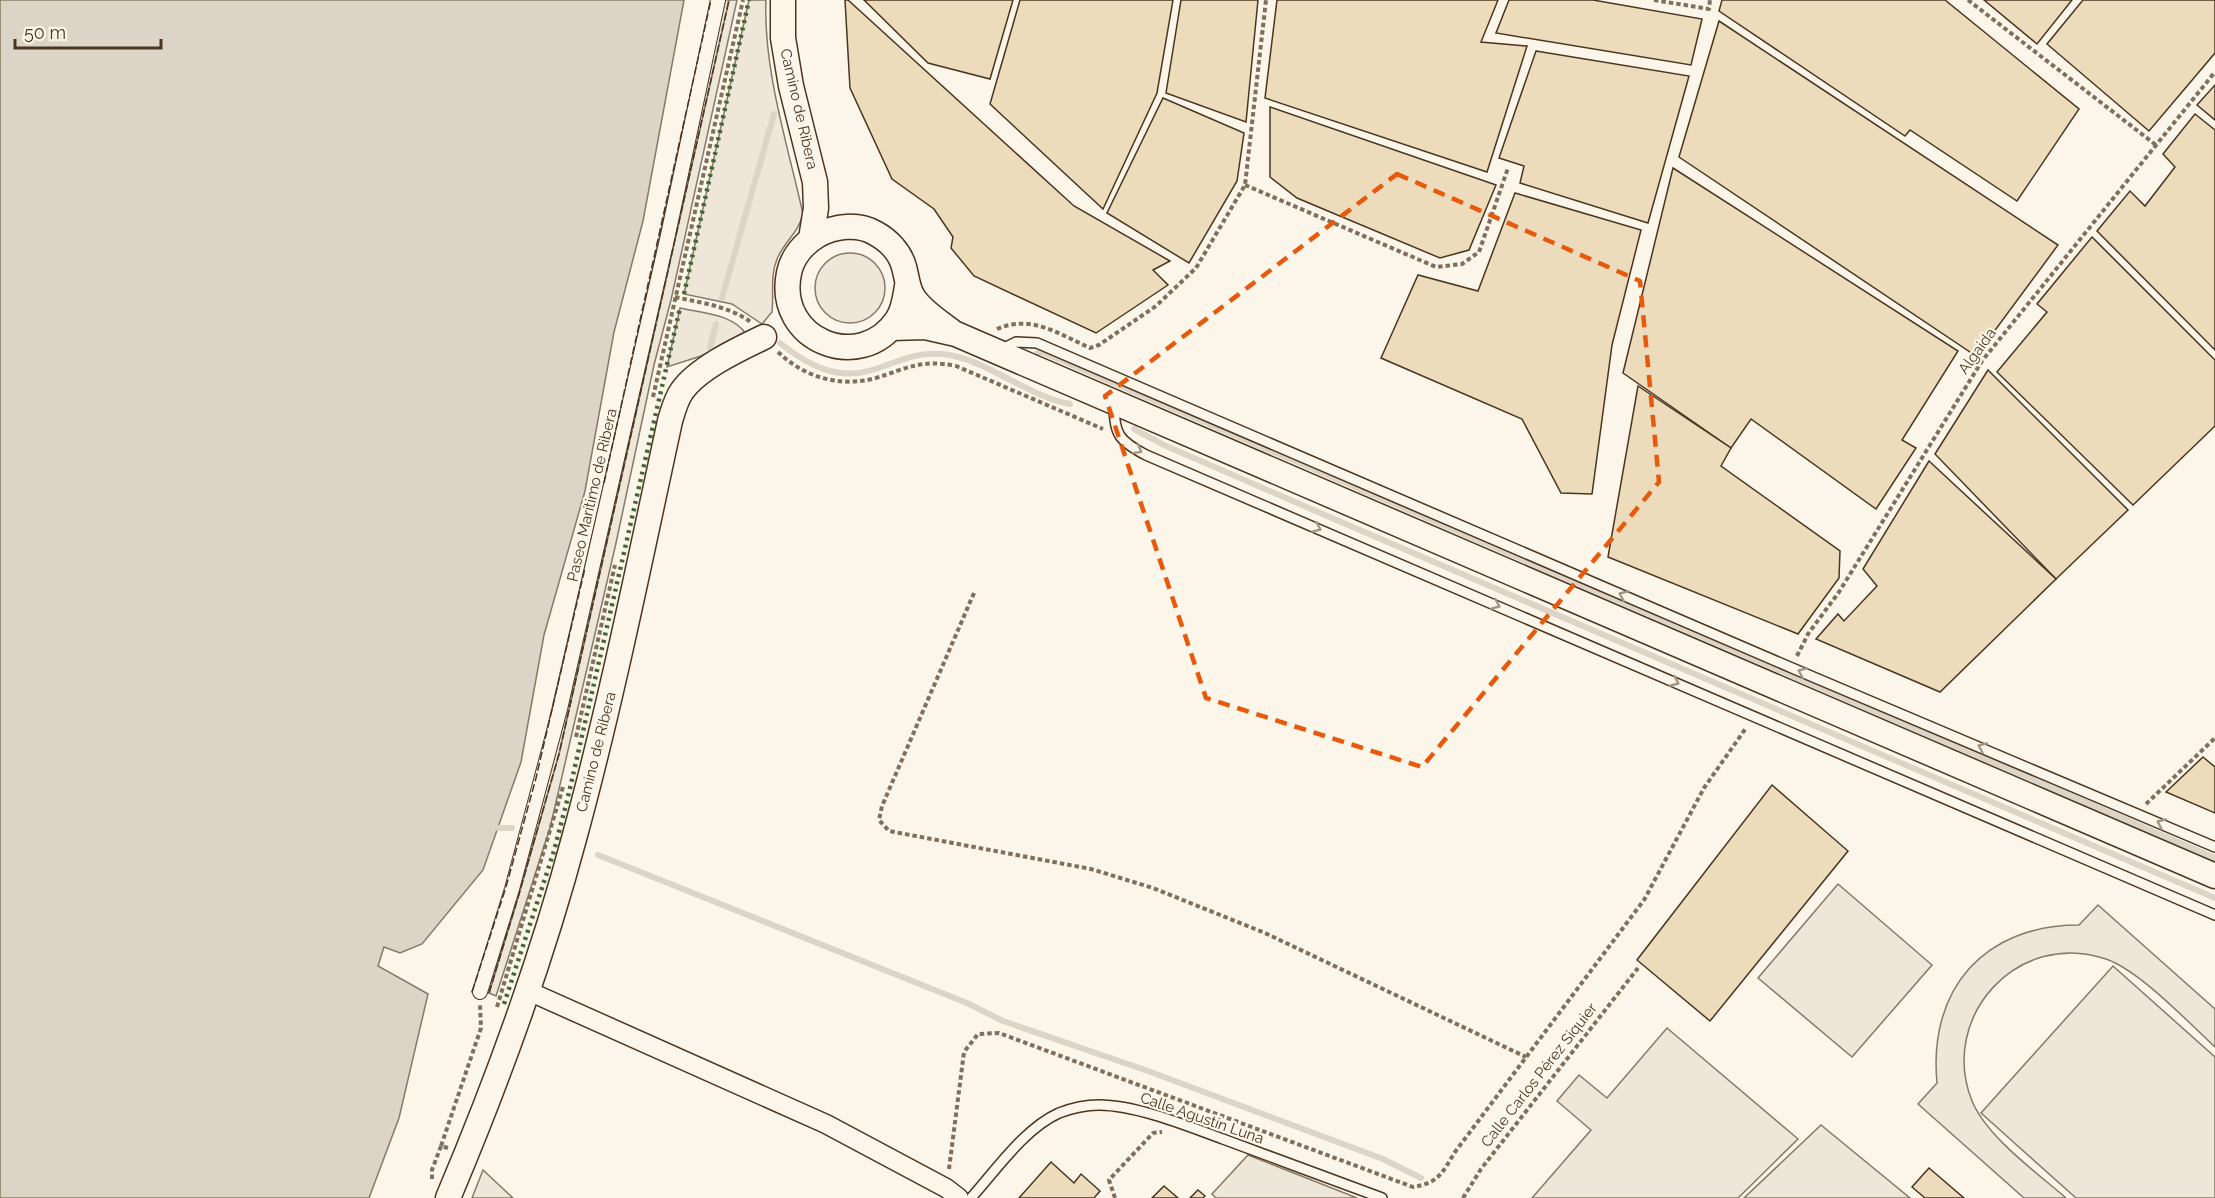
<svg xmlns="http://www.w3.org/2000/svg" width="2215" height="1198" viewBox="0 0 2215 1198" font-family="Raleway,sans-serif">
  <style>
    .green { fill: #ede6d9; stroke: #887966; stroke-width: 1.5 }
    .parking { fill: #ede7d9; stroke: #887966; stroke-width: 1.5 }
    .water { fill: #dcd4c6; stroke: #887966; stroke-width: 1.5 }
    .lines { fill: none; stroke-linecap: round; stroke-linejoin: round }
    .stream { stroke: #dcd4c6; stroke-width: 6 }
    .building { fill: #ecdcbc; stroke: #4a3520; stroke-width: 1.5 }
    .service-casing { stroke: #4a3520; stroke-width: 12 }
    .pedestrian-casing { stroke: #4a3520; stroke-width: 16 }
    .minor-casing { stroke: #4a3520; stroke-width: 21 }
    .secondary-casing { stroke: #4a3520; stroke-width: 27 }
    .path { stroke: #7f6f5c; stroke-width: 4; stroke-dasharray: 4.5 3; stroke-linecap: butt }
    .service { stroke: #fbf6e9; stroke-width: 9 }
    .pedestrian { stroke: #fbf6e9; stroke-width: 14 }
    .minor { stroke: #fbf6e9; stroke-width: 18 }
    .secondary { stroke: #fbf6e9; stroke-width: 24 }
    .hedge { stroke: #436837; stroke-width: 4.5; stroke-dasharray: 3 4.5; stroke-linecap: butt }
    .fence { stroke: #4a3520; stroke-width: 1.5; stroke-dasharray: 8 3; stroke-linecap: butt }
    .oneway { stroke: #a29684 }
    .marked { fill: none; stroke: #e8590c; stroke-width: 4.5; stroke-dasharray: 12 8; stroke-linejoin: round }
    .labels { text-anchor: middle; dominant-baseline: central; stroke-width: 4.5; stroke-linejoin: round; paint-order: stroke }
    .street-label { font-size: 15px; fill: #4a3520; stroke: #fbf6e9 }
  </style>
  <rect width="100%" height="100%" fill="#fbf6e9"/>
  <g class="green">
    <polygon points="729,0 737,0 671,300 654,365 616,543 550,828 496,996 489,993 519,894 559,754"/>
    <path d="M749,0H766C763,69 788,146 803,214C799,232 784,242 777,259C770,276 774,294 772,312L762,324L732,304L684,294Z"/>
    <circle cx="850" cy="288" r="35"/>
    <path d="M680,308C702,313 733,314 746,334L701,356L667,367Z"/>
    <polygon points="1838,884 1932,965 1852,1057 1758,978"/>
    <path d="M2098,905L2215,1009V1047C2187,1021 2140,971 2106,959C2019,929 1938,1016 1972,1101C1987,1137 2036,1172 2066,1198H2024L1918,1104L1937,1083C1928,989 1984,925 2079,925Z"/>
    <polygon points="2113,966 2215,1057 2215,1198 2076,1198 1981,1113"/>
    <polygon points="1667,1028 1798,1139 1738,1198 1532,1198 1591,1130 1557,1101 1579,1075 1607,1098"/>
  </g>
  <g class="parking">
    <polygon points="711,0 729,0 559,754 519,894 489,993 472,992 506,887 536,778 635,349"/>
    <polygon points="1821,1125 1910,1198 1744,1198"/>
    <polygon points="1248,1155 1357,1198 1216,1198 1212,1194"/>
    <polygon points="483,1170 513,1198 472,1198"/>
  </g>
  <polygon class="water" points="0,0 684,0 643,221 614,332 585,491 544,635 521,762 483,870 422,944 400,953 384,947 378,966 428,994 399,1118 369,1198 0,1198"/>
  <g class="lines">
    <g class="stream">
      <polyline points="722,298 774,114"/>
      <path d="M780,343C807,365 837,381 872,370C899,362 913,352 943,354C984,358 1029,397 1070,404"/>
      <polyline points="710,348 716,324"/>
      <polyline points="1038,352 1042,352 2215,858"/>
      <polyline points="1134,429 1164,445 1325,515 2215,898"/>
      <polyline points="498,828 512,828"/>
      <polyline points="598,855 967,1003 1003,1021 1148,1071 1383,1159 1421,1178"/>
    </g>
  </g>
  <g class="building">
    <polygon points="845,0 848,0 1074,206 1170,261 1153,270 1168,285 1096,333 974,276 951,248 953,237 934,209 892,179 850,88"/>
    <polygon points="864,0 1013,0 990,79 928,63"/>
    <polygon points="1020,0 1173,0 1157,93 1103,209 990,104"/>
    <polygon points="1181,0 1258,0 1246,122 1166,93"/>
    <polygon points="1277,0 1498,0 1481,42 1527,46 1487,172 1265,98"/>
    <polygon points="1509,0 1593,0 1702,19 1691,65 1496,33"/>
    <polygon points="1722,0 1945,0 2079,109 2017,201 1910,130 1905,136 1719,11"/>
    <polygon points="1984,0 2072,0 2037,44"/>
    <polygon points="2083,0 2215,0 2215,53 2149,131 2047,44"/>
    <polygon points="1719,21 2058,245 1976,356 1679,157"/>
    <polygon points="1536,51 1689,76 1648,223 1520,183 1524,166 1499,158"/>
    <polygon points="2215,85 2215,120 2197,105"/>
    <polygon points="1163,98 1244,133 1237,181 1189,263 1107,213"/>
    <polygon points="1270,107 1496,185 1469,250 1440,258 1297,198 1270,177"/>
    <polygon points="2195,114 2215,130 2215,350 2097,231 2130,191 2145,206 2175,167 2163,154"/>
    <polygon points="1673,168 1958,351 1902,440 1916,448 1876,509 1751,419 1731,448 1623,373"/>
    <polygon points="1515,193 1641,230 1612,345 1592,494 1561,493 1522,419 1381,358 1418,275 1478,291"/>
    <polygon points="2092,237 2215,360 2215,426 2133,505 1997,372 2047,312 2037,304"/>
    <polygon points="1988,370 2128,510 2056,579 1935,454"/>
    <polygon points="1638,386 1731,448 1721,466 1840,551 1839,578 1798,634 1608,557"/>
    <polygon points="1929,461 2056,579 1940,692 1816,639 1838,614 1844,621 1877,586 1863,569"/>
    <polygon points="2203,757 2215,767 2215,813 2166,792"/>
    <polygon points="1772,785 1848,851 1710,1021 1637,960"/>
    <polygon points="1051,1162 1074,1183 1081,1174 1100,1191 1094,1198 1019,1198"/>
    <polygon points="1929,1168 1964,1198 1925,1198 1912,1187"/>
    <polygon points="1164,1186 1178,1198 1152,1198"/>
    <polygon points="1198,1190 1205,1196 1203,1198 1190,1198"/>
  </g>
  <g class="lines">
    <g class="service-casing">
      <g id="service">
        <polyline points="1000,350 1016,342 1037,343 1792,668 2215,847"/>
        <path d="M1114,405C1114,434 1119,441 1146,455L2215,915"/>
        <path d="M971,1198C996,1170 1025,1128 1059,1113C1072,1108 1086,1105 1099,1105C1136,1105 1188,1126 1223,1139C1276,1159 1329,1178 1382,1198"/>
      </g>
    </g>
    <g class="pedestrian-casing">
      <polyline id="pedestrian" points="480,992 512,889 560,709 668,235 718,0"/>
    </g>
    <g class="minor-casing">
      <polyline id="minor" points="526,990 826,1124 946,1188 959,1198"/>
    </g>
    <g class="secondary-casing">
      <g id="secondary">
        <polyline points="783,0 783,38 791,86 815,182 816,208 811,239"/>
        <path d="M907,286C905,298 904,310 897,320C861,374 775,341 789,273C792,257 804,243 818,235C835,226 858,223 875,233C888,240 900,252 904,267C907,277 907,287 913,297C922,311 937,320 950,330"/>
        <polyline points="891,328 925,327 956,334 2215,876"/>
        <path d="M448,1198C498,1080 542,959 575,835C612,699 640,559 670,421C673,411 676,399 682,391C698,368 739,349 764,337"/>
      </g>
    </g>
    <g class="path">
      <polyline points="1654,0 1709,9 1710,0"/>
      <polyline points="1968,0 2156,145"/>
      <polyline points="1245,185 1436,267 1462,264 1479,252 1508,168"/>
      <path d="M675,297C702,303 728,306 751,322"/>
      <path d="M997,329C1031,314 1059,334 1090,348L1099,345L1156,306L1196,268L1245,185L1266,0"/>
      <path d="M778,352C804,377 840,388 876,378C908,368 921,359 956,366L1103,429"/>
      <polyline points="653,397 743,0"/>
      <polyline points="974,593 882,806 879,820 889,831 1091,869 1153,888 1265,933 1526,1057"/>
      <polyline points="1797,656 1808,634 1839,592 1982,361 2215,72"/>
      <polyline points="576,737 615,565"/>
      <polyline points="2146,804 2215,738"/>
      <polyline points="497,1007 563,787"/>
      <polyline points="448,1148 441,1146 481,1028 480,1005"/>
      <path d="M949,1169L964,1052L978,1034L999,1033L1413,1187C1439,1183 1442,1173 1455,1152L1644,900L1704,788L1746,728"/>
      <polyline points="432,1179 432,1170 441,1146"/>
      <polyline points="1115,1198 1109,1180 1153,1133 1162,1132"/>
      <polyline points="1463,1198 1481,1169 1638,968"/>
    </g>
    <use href="#service" class="service"/>
    <use href="#pedestrian" class="pedestrian"/>
    <use href="#minor" class="minor"/>
    <use href="#secondary" class="secondary"/>
    <g class="hedge">
      <polyline points="684,294 749,0"/>
      <polyline points="504,1004 554,851 568,797 680,308"/>
    </g>
    <g class="fence">
      <polyline points="604,483 711,0"/>
      <polyline points="472,992 506,887 536,778 585,568"/>
      <polyline points="489,993 519,894 559,754 729,0"/>
    </g>
  </g>
  <defs><path id="oneway-chevron" d="M-2-3.5L2.5 0L-2 3.5" fill="none" stroke-width="1.6" stroke-linecap="round" stroke-linejoin="round" transform="scale(1.5)"/></defs>
  <g class="oneway">
    <use href="#oneway-chevron" transform="translate(1138 450) rotate(29)"/>
    <use href="#oneway-chevron" transform="translate(1317 528) rotate(23)"/>
    <use href="#oneway-chevron" transform="translate(1623 595) rotate(-157)"/>
    <use href="#oneway-chevron" transform="translate(1496 605) rotate(23)"/>
    <use href="#oneway-chevron" transform="translate(1802 672) rotate(-157)"/>
    <use href="#oneway-chevron" transform="translate(1675 682) rotate(23)"/>
    <use href="#oneway-chevron" transform="translate(1982 747) rotate(-157)"/>
    <use href="#oneway-chevron" transform="translate(2161 823) rotate(-156)"/>
  </g>
  <path class="marked" d="M1397,174L1640,281L1659,482L1422,767L1206,698L1105,396Z"/>
  <g class="labels">
    <g class="street-label">
      <text transform="translate(799 109) rotate(77)">Camino de Ribera</text>
      <text transform="translate(1977 351) rotate(-54)">Algaida</text>
      <text transform="translate(592 495) rotate(-77)">Paseo Marítimo de Ribera</text>
      <text transform="translate(596 752) rotate(-76)">Camino de Ribera</text>
      <text transform="translate(1539 1075) rotate(-52)">Calle Carlos Pérez Siquier</text>
      <text transform="translate(1202 1118) rotate(19)">Calle Agustín Luna</text>
    </g>
  </g>
  <path d="M15 39v9h146v-9" fill="none" stroke="#4a3520" stroke-width="3"/>
  <text x="24" y="39" font-size="18" fill="#4a3520" stroke="#fbf6e9" stroke-width="4.5" paint-order="stroke">50 m</text>
</svg>
